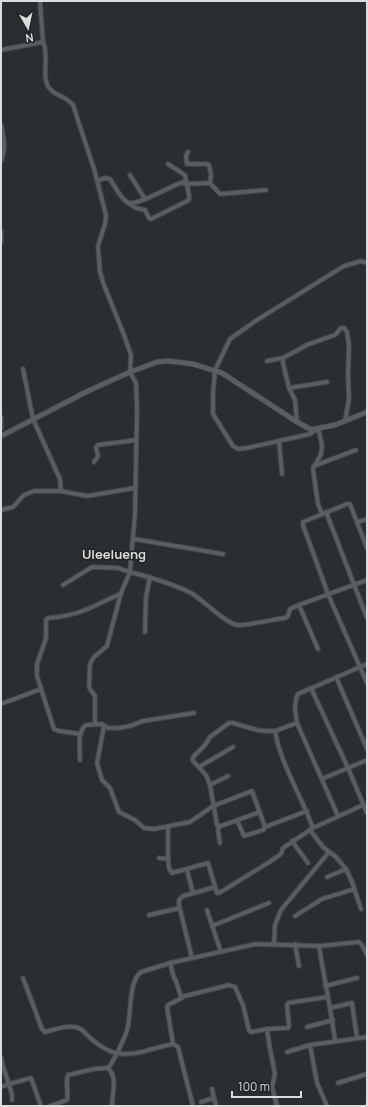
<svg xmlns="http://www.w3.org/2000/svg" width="368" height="1107" viewBox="0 0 368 1107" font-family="Manrope,sans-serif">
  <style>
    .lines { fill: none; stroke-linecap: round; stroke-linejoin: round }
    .minor-casing { stroke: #47494b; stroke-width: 5.5 }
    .tertiary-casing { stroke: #47494b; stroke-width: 6 }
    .minor { stroke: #5b5e60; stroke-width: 3.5 }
    .tertiary { stroke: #5b5e60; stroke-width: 4.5 }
    .labels { text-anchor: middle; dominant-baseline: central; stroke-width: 3; stroke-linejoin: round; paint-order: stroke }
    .quarter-label { font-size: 13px; font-weight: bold; fill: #dadcdd; stroke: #212426 }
  </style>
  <rect width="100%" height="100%" fill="#2b2e30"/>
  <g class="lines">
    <g class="minor-casing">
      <g id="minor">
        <path d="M40,1L43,42C50,55 40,78 50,89C56,96 66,96 73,105L94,169L106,215L105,224L98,246L100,272L104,285L124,335L131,355L130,372L136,383L137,411L135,514L130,572C149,577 174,584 191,593C205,601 222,621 237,625C244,626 276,619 285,618L288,616L290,609L299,605L367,580"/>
        <polyline points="1,50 43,42"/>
        <path d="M1,125C4,138 6,149 1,161"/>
        <polyline points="188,152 186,156 187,164 207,164 209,165 211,174 210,183"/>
        <polyline points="130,175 145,199"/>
        <path d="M97,181L105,178L110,179C114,185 121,199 127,202C135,208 172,185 183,182L185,184L210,183L220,194L266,190"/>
        <path d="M128,203L136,208L145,210L149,218L151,219L189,200C190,194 186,182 185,175L168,164"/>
        <polyline points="1,231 1,242"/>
        <polyline points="267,361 283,358"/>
        <polyline points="23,369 33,419 60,479 61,491"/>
        <polyline points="289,388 327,382"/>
        <polyline points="1,417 1,428"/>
        <polyline points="297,422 295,400 289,388 283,363 283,358 309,344 335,335 341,328 344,328 347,332 349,345 348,375 349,399 345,421"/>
        <polyline points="310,429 313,432 310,434 247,448 238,449 233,446 213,414 213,393 215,370 230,339 257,320 344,266 361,261 367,263"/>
        <polyline points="315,430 319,431 322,446 321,454 313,469 318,504 322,514"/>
        <polyline points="279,441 282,474"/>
        <polyline points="94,462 98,456 96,447 98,445 136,440"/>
        <polyline points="314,466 356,450"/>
        <polyline points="1,510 13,507 24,495 34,491 61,491 87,496 135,488"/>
        <polyline points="326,512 367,618"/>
        <polyline points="358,522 367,519"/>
        <polyline points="134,539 223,554"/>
        <polyline points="367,548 350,504 347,504 303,522 303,525 328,594 367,683"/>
        <polyline points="63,585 92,567 118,568 130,572 121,593 107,646 94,657 90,664 89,685 90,689 95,696 95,724"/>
        <polyline points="299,605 318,649"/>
        <polyline points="145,632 146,597 150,577"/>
        <polyline points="336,677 367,749"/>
        <polyline points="311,688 348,768 367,813"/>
        <polyline points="1,704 41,689"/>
        <polyline points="104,726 97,763 102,780 110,788 119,812 135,820 144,828 154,829 190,822 213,806 252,791 265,827 307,811"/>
        <path d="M275,731C281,765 301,795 313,828L363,805"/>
        <path d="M81,734L59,731L54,729L37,676V664L46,638V620L48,618C61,617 76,614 88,609C99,604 110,598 121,594"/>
        <path d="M80,760C80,750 77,731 86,725L102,724L108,728H119L130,726L143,721L194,713"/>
        <polyline points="199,767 233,747"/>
        <polyline points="322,779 367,760"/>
        <polyline points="210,785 228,776"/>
        <polyline points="260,812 221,826 217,825 210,785 206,775 193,761 193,757 205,745 210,737 229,723 233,723 257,730 265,731 275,731 297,723"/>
        <polyline points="338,816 297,723 295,710 296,699 298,694 367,664"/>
        <polyline points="237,820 244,836 263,830 265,827"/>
        <polyline points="168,826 168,858"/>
        <polyline points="219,826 218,830 220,843"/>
        <polyline points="310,830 323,847 336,857 346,869 352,882 361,909"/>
        <polyline points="292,841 308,863"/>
        <polyline points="159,858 168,859 169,868 172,873 208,863 217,893 219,893 271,861 281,854 283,848 313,828"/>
        <polyline points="187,870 193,893"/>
        <polyline points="327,877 346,869"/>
        <polyline points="207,910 221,952"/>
        <polyline points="149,915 180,908"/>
        <polyline points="295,916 322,899 354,889"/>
        <polyline points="212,926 269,903"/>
        <polyline points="274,944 275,925 281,910 329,852"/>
        <polyline points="295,944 299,966"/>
        <path d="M319,946C324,978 331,1009 335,1041"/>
        <polyline points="192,958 179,905 179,900 183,896 215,887"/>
        <polyline points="170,963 174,978 176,981 181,997 229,985 235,987 243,1005 249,1030 251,1032 267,1029 288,1028 289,1026 287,1005 288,1003 327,997"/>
        <path d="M23,978L42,1029L45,1032C54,1030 66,1025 75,1027C82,1028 85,1033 90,1038C97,1044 107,1051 116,1053C136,1057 154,1047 173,1044"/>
        <polyline points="325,986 357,978"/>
        <polyline points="182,998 168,1005 167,1007 173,1044 178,1047 193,1106"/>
        <polyline points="330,1008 352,1003 357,1038"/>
        <polyline points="307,1027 333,1020"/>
        <polyline points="267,1029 270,1049 275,1074 272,1087 277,1106"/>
        <polyline points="287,1052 310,1045"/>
        <polyline points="1,1058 3,1067"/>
        <polyline points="1,1068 3,1067 9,1084 31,1078 41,1106"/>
        <path d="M108,1068C113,1063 127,1034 128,1026C131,1013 129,980 141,972L170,963L256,944L319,946L359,942L362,945L367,955"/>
        <polyline points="338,1083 367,1074"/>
        <polyline points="1,1087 9,1084 12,1095 12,1100"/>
        <polyline points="214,1098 216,1106"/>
        <polyline points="201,1102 214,1098 212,1089"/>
        <path d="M50,1106L67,1100C69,1091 65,1083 68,1075L94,1069L108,1068C118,1077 112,1094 112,1106"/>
        <polyline points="327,1106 317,1083 310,1045 367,1037"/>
        <polyline points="366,1106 367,1106"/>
      </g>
    </g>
    <g class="tertiary-casing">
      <polyline id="tertiary" points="1,436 88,391 130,372 157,362 169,361 193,364 222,373 297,422 310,429 314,429 335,425 367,412"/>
    </g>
    <use href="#minor" class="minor"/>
    <use href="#tertiary" class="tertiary"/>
  </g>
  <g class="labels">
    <g class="quarter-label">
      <text x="114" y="554">Uleelueng</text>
    </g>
  </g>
  <rect width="368" height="1107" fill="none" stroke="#dadcdd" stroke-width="4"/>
  <g transform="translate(28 28) rotate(171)" stroke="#212426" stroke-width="3" paint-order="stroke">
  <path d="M0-3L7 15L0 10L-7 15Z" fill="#dadcdd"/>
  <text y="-6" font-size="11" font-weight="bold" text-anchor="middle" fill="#dadcdd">N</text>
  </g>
  <path d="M232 1091v6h69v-6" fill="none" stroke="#dadcdd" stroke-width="2"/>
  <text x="238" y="1091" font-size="12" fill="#dadcdd" stroke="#212426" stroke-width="3" paint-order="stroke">100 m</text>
</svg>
